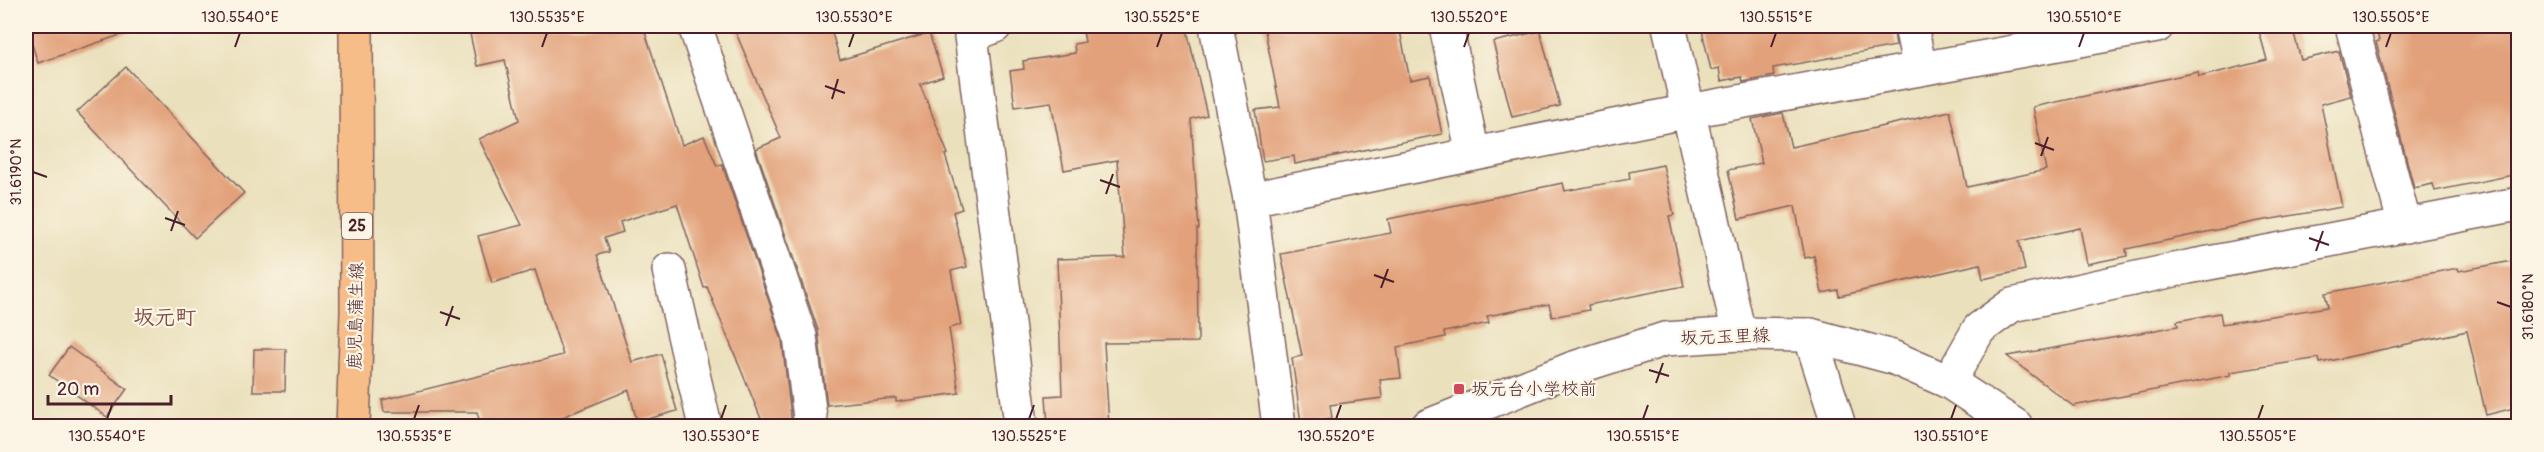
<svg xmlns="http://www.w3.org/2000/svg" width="2544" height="452" viewBox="0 0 2544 452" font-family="Pangolin,'Klee One',sans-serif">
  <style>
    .building { fill: #e2a17a }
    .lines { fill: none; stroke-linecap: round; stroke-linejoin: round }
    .minor-casing { stroke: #82635e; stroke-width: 36 }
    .tertiary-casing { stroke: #82635e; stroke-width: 36 }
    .primary-casing { stroke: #82635e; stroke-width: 36 }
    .minor { stroke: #fff; stroke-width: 33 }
    .tertiary { stroke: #fff; stroke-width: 33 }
    .primary { stroke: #f7bd88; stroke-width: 33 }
    .ticks { fill: none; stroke: #4a1f2b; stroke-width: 2 }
    .poi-dot { fill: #d1495b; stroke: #fcf5e5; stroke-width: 2 }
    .labels { text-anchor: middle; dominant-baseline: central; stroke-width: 4.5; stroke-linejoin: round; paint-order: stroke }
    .shield { fill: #fcf5e5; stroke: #7f5f63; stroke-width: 1.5 }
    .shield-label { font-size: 16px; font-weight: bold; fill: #4a1f2b }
    .street-label { font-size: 18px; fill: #4a1f2b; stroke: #fcf5e5 }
    .poi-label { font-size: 18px; fill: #4a1f2b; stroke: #fcf5e5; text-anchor: start }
    .quarter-label { font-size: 21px; font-weight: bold; fill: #7f4c47; stroke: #fcf5e5 }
    .neatline { fill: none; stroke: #4a1f2b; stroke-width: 2 }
    .ticks-label { font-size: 15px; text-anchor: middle; fill: #4a1f2b }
  </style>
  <rect width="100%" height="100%" fill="#fcf5e5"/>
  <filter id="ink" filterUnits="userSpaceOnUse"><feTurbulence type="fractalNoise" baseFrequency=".0167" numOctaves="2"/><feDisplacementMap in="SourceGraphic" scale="12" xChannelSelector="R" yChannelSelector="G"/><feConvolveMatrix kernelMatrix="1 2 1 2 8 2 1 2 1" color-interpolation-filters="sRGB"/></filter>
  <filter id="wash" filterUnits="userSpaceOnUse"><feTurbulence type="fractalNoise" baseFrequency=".008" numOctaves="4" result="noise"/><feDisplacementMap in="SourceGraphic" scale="24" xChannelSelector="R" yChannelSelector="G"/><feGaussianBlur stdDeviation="1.35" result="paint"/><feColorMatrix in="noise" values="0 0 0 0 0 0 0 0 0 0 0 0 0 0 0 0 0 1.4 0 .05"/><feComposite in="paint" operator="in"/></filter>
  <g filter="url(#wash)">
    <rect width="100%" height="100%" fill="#eae0bc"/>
    <g id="blocks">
      <g class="building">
        <polygon points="26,26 131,26 132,31 38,63"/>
        <polygon points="506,26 643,26 682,145 704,136 717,166 722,164 782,340 792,426 764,426 707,287 704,288 677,204 620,222 623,232 604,238 609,252 597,255 632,362 661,354 677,411 637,422 629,390 555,420 528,426 481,426 477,412 384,412 382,400 563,355 535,270 492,283 478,236 522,225 479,139 519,120 505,60 477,66 470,34"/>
        <polygon points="733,26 830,26 840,60 929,33 943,76 920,84 948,154 945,155 962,209 953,212 967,267 951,271 961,325 949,328 959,393 896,402 896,398 827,405 818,330 756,149 781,138"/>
        <polygon points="1082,26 1186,26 1207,115 1191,119 1199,229 1197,229 1198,342 1104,343 1109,426 1048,426 1046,396 1062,395 1057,259 1125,257 1117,160 1064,170 1051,102 1015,107 1010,71 1024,69 1023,61 1075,53 1074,44 1085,42"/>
        <polygon points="1264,26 1399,26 1410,80 1430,76 1442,134 1295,164 1294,156 1263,161 1255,110 1280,107"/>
        <polygon points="1701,26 1893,26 1896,46 1773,68 1774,76 1743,82 1742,77 1721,81 1719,68 1711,70"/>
        <polygon points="2281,26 2292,26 2301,60 2339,51 2351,96 2321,104 2342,207 2254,222 2126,249 2127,256 2087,264 2080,228 2019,241 2025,270 1983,279 1980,264 1839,296 1838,290 1822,293 1814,256 1805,258 1795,206 1739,219 1728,170 1762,163 1752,119 1783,113 1791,147 1950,111 1967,187 2046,170 2033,107 2198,72 2199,77 2267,60 2259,31"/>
        <polygon points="2376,26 2518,26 2518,174 2435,191 2433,184 2414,188 2376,42 2379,41"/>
        <polygon points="1540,31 1560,106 1512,117 1493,42"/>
        <polygon points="126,67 244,193 195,238 77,112"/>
        <polygon points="1663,165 1674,215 1669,216 1684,286 1588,305 1589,310 1552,317 1549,304 1487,316 1489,323 1444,332 1445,337 1397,347 1401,378 1380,380 1382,398 1330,405 1332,418 1301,423 1292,358 1302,356 1281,254 1391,233 1388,219 1563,183 1565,191 1630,179 1629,172"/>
        <polygon points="2518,260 2518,407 2486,415 2467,331 2320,363 2319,358 2230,372 2231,375 2073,406 2007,356 2129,335 2178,326 2177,321 2220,313 2222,324 2328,307 2325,293 2458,268 2459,271"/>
        <polygon points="69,347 127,389 107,417 49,375"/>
        <polygon points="254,349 286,349 285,391 253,391"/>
      </g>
    </g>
  </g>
  <g filter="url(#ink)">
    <use href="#blocks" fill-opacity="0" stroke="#82635e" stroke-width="1.5"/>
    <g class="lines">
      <g class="minor-casing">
        <g id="minor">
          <polyline points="695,26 800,336 811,426"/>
          <polyline points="995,26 971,36 1021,424"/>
          <polyline points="1216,26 1250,199 1279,426"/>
          <polyline points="1446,26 1473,154"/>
          <polyline points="1669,26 1739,334"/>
          <polyline points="1911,26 1920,69"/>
          <polyline points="2352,26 2405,226"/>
          <polyline points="1250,199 1689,111 2157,26"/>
          <polyline points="669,270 705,426"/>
          <polyline points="1810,335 1839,426"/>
        </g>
      </g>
      <g class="tertiary-casing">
        <g id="tertiary">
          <polyline points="1949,382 1979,329 2012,305 2188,267 2518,204"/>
          <polyline points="1428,426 1571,369 1665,339 1739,334 1810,335 1892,357 1949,382 2016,426"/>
        </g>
      </g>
      <g class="primary-casing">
        <polyline id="primary" points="353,426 357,312 356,26"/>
      </g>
      <use href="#minor" class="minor"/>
      <use href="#tertiary" class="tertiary"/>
      <use href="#primary" class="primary"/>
    </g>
  </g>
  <path class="ticks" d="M235,47L240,33M542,47L547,33M849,47L854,33M1157,47L1162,33M1464,47L1469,33M1771,47L1776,33M2079,47L2084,33M2386,47L2391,33M825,86L845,93M832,99L838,79M2035,143L2054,150M2041,156L2048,137M33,172L47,177M1100,180L1120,187M1106,194L1113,174M165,218L185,225M171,231L178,211M2309,238L2329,245M2316,251L2323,231M1374,275L1394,282M1381,288L1388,269M2497,302L2511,307M440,312L460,319M446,326L453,306M1649,370L1669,376M1656,383L1663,363M107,419L112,405M414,419L419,405M721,419L726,405M1029,419L1034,405M1336,419L1341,405M1643,419L1648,405M1951,419L1956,405M2258,419L2263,405"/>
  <rect class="poi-dot" x="1453" y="383" width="12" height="12" rx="3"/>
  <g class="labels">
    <rect class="shield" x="342" y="213" width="30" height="26" rx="4.5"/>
    <g class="shield-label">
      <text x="357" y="226">25</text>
    </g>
    <g class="street-label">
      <text transform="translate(356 316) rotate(-89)">鹿児島蒲生線</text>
      <text transform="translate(1725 337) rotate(-2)">坂元玉里線</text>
    </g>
    <g class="poi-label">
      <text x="1471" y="389">坂元台小学校前</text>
    </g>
    <g class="quarter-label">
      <text x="165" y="317">坂元町</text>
    </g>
  </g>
  <rect width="2544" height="452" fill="none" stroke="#fcf5e5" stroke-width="66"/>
  <path d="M48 395v9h123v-9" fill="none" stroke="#4a1f2b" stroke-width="3"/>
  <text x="57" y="395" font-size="18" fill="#4a1f2b" stroke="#fcf5e5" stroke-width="4.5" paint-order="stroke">20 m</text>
  <rect x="33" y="33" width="2478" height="386" class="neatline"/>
  <g class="ticks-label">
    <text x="240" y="22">130.5540°E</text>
    <text x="547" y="22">130.5535°E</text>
    <text x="854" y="22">130.5530°E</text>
    <text x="1162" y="22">130.5525°E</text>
    <text x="1469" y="22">130.5520°E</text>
    <text x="1776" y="22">130.5515°E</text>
    <text x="2084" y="22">130.5510°E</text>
    <text x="2391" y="22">130.5505°E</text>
    <text transform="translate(16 172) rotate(-90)" y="5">31.6190°N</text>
    <text transform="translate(2528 307) rotate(-90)" y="5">31.6180°N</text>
    <text x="107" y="441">130.5540°E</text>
    <text x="414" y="441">130.5535°E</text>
    <text x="721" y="441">130.5530°E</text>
    <text x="1029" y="441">130.5525°E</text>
    <text x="1336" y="441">130.5520°E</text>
    <text x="1643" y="441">130.5515°E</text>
    <text x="1951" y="441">130.5510°E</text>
    <text x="2258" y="441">130.5505°E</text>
  </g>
</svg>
